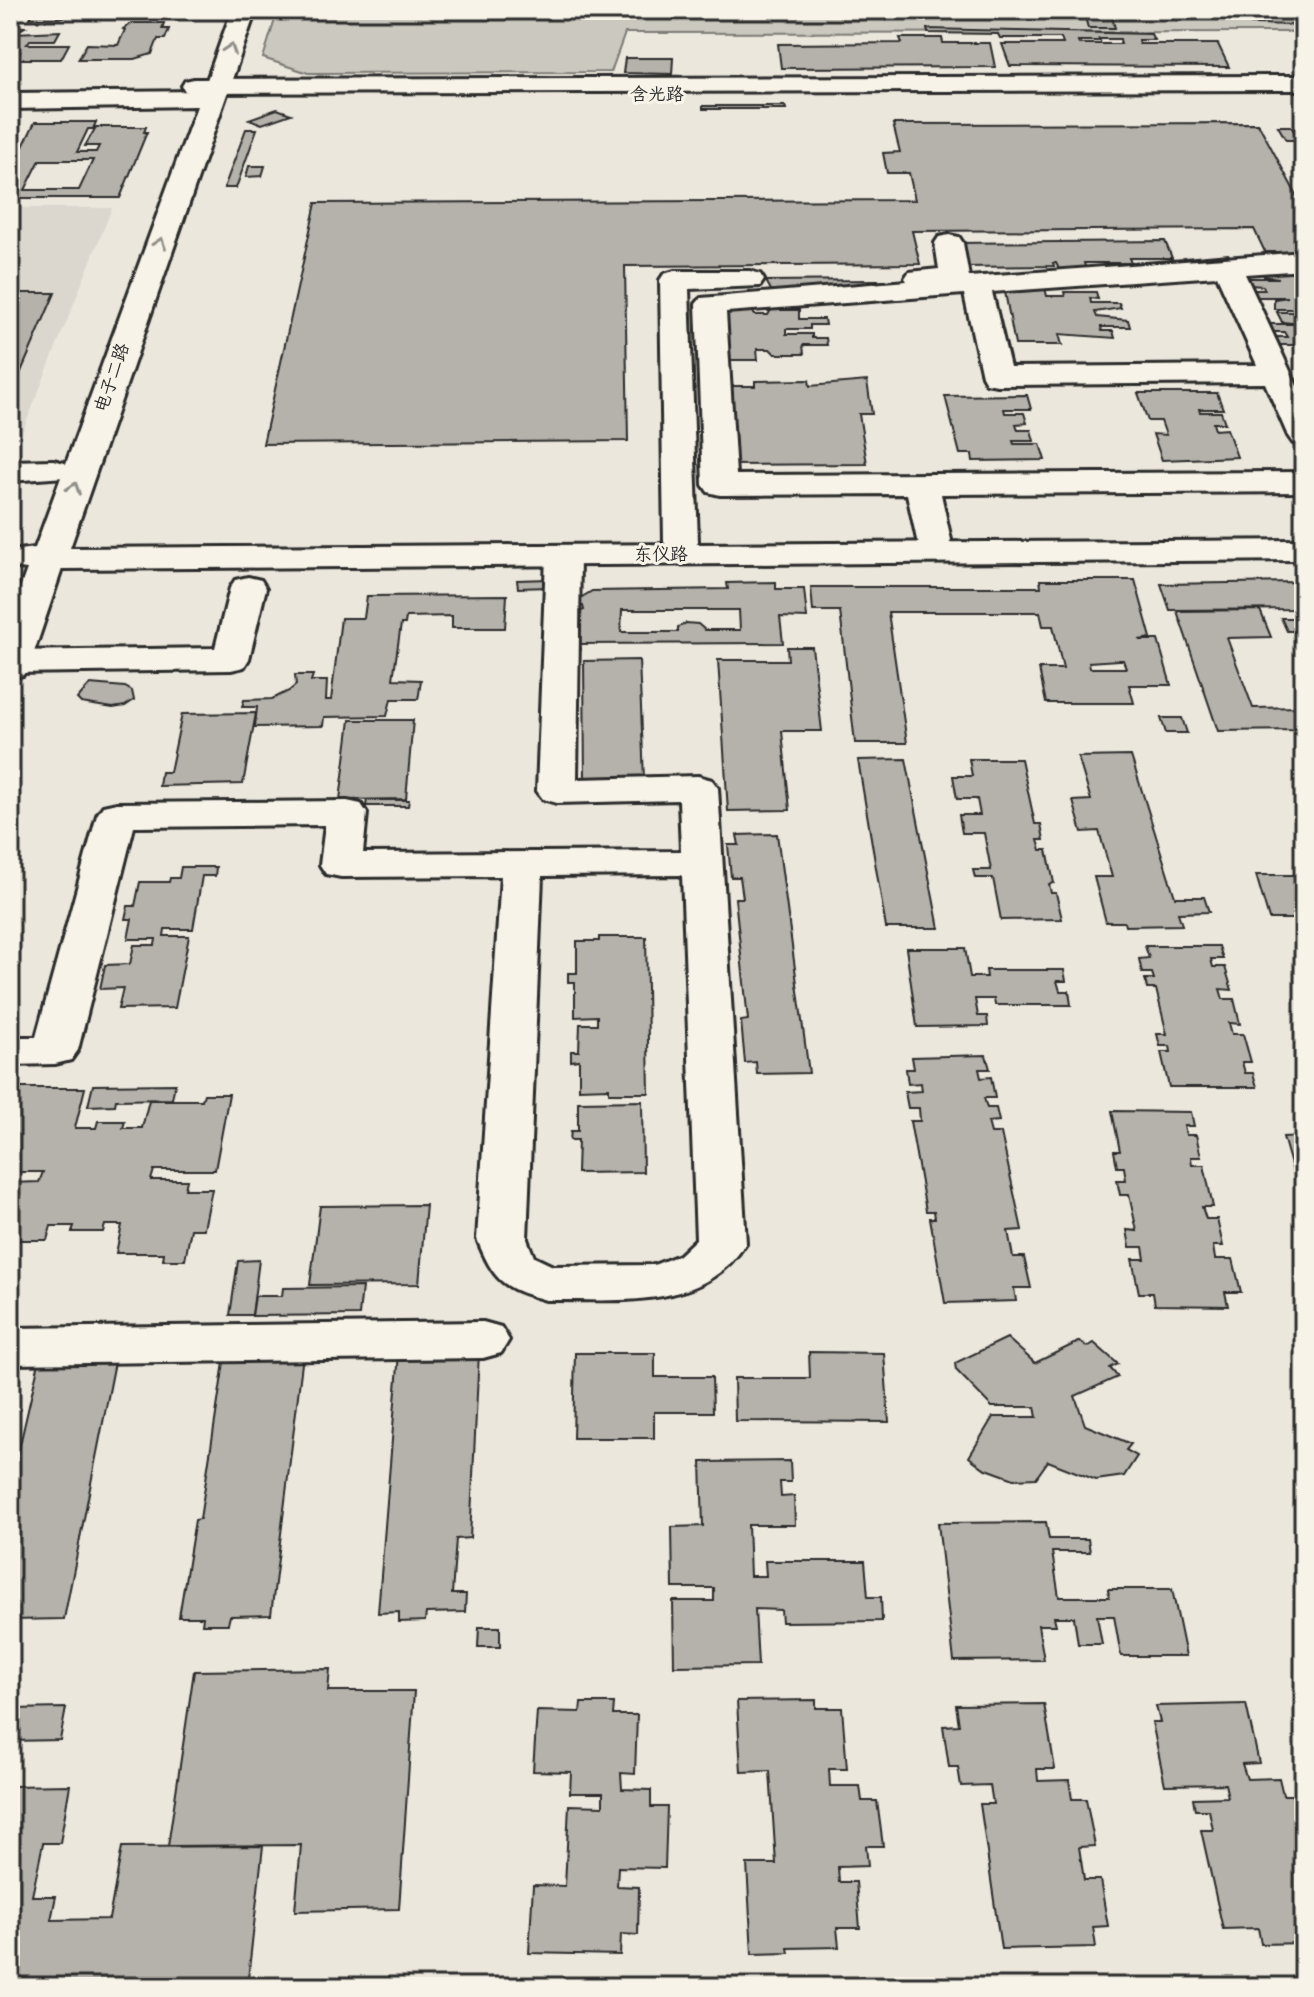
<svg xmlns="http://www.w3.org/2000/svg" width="1314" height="1997" viewBox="0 0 1314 1997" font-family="Kalam,'LXGW WenKai TC',sans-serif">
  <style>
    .built { fill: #dbd7ce }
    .green { fill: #cbc8bf; stroke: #7b7a75; stroke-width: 2 }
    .building { fill: #b5b2ab; stroke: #2b2b2b; stroke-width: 2; fill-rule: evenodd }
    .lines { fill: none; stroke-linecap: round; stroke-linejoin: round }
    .minor-casing { stroke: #2b2b2b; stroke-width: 6 }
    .major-casing { stroke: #2b2b2b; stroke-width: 6 }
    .minor { fill: #f7f3e8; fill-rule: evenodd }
    .major { fill: #f7f3e8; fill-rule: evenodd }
    .oneway { stroke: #918f8a }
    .labels { text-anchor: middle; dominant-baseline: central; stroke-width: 6; stroke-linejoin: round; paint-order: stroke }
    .far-street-label { font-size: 18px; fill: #2b2b2b; stroke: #f7f3e8 }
  </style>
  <rect width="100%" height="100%" fill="#ebe7dd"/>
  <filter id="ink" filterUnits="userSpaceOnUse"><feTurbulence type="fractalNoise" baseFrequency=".0125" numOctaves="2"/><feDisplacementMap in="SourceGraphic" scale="16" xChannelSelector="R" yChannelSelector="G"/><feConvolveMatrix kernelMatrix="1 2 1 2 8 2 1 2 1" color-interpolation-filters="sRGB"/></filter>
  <g filter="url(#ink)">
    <polygon class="built" points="10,208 112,208 10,463"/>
    <polygon class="green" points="278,10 1304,10 1304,32 625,33 611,72 308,73 263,58"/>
    <g class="building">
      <polygon points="29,10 71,10 68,16 59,18 30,18 33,13 27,13"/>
      <polygon points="142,10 186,10 181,10 179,16 144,17"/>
      <polygon points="858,10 1043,10 1044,13 886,14 859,14"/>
      <polygon points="1083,10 1110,10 1115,28 1088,28"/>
      <polygon points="1288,10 1304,10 1304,18 1300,18 1303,25 1251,24 1248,16 1291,17"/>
      <polygon points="131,23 164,23 162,29 169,29 165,39 158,39 152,54 135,59 78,59 87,44 118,45 125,30 123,29"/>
      <polygon points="10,26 25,27 14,33 60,31 55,40 30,40 27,44 69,44 61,59 16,59 20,52 10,52"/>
      <path d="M927,29L1151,34L1154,40H1138L1139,44H1218L1229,67L1010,66L1002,44H1063L1061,38H1000L998,34L928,33ZM1099,39H1120L1121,44H1079L1078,41H1100Z"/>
      <polygon points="900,38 942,38 943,43 990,43 995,67 781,68 778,44 902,43"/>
      <polygon points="625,58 673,58 672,74 623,73"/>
      <polygon points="703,106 785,106 786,109 703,109"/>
      <polygon points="277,109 291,114 262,124 249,119"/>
      <path d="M35,122H96L93,129H88L77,152H96L99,146H85L96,127H146L144,132H147L120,198H10V173ZM40,160H93L79,190H25Z"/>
      <polygon points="1258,123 1304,209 1304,252 1265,252 1254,229 912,231 920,264 625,266 628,441 263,444 316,203 915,200 909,173 887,173 883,153 900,152 893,124"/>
      <polygon points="1278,126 1291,126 1299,140 1286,140"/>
      <polygon points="246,129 257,129 236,188 224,188"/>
      <polygon points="249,166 265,166 262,176 246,177"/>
      <polygon points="1165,241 1172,258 1129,258 1131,263 1084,263 1086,269 1059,269 1056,263 1053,263 1054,266 964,267 957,243"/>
      <polygon points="1228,254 1233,260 1188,263 1184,258"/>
      <polygon points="1259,266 1304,268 1304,345 1279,345 1276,337 1287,337 1284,332 1273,332 1270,324 1303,324 1282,322 1277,312 1299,312 1298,309 1274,309 1274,299 1288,297 1257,297 1254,290 1265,290 1263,286 1250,285 1247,278 1279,278 1264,276"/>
      <polygon points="878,280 880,284 772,292 766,281"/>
      <polygon points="1007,288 1045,288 1047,296 1065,296 1064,292 1096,292 1098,299 1090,298 1091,303 1119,303 1121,308 1095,312 1097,317 1128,320 1130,327 1101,327 1102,331 1113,331 1115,338 1059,334 1062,345 1015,345 1005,292 1008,292"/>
      <polygon points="10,293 55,293 14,388 10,388"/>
      <polygon points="721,306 753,306 754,315 768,315 771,310 799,310 799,319 824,319 825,325 810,325 810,329 786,329 786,334 812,334 812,338 826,338 827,345 803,345 804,354 775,354 770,349 757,349 758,360 722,360"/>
      <polygon points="809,380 810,386 867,381 872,414 859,414 867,464 723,465 718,386 755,386 755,381"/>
      <polygon points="1138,393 1217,393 1223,409 1199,409 1200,412 1221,412 1225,423 1213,423 1215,430 1227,429 1237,457 1162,460 1153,434 1166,435 1161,421 1148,421"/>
      <polygon points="1027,395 1031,409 1004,409 1005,413 1024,413 1027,423 1016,424 1018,430 1031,430 1034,441 1013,441 1014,444 1040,444 1045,460 973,461 972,454 960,454 945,396"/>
      <polygon points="549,579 549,587 518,588 517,580"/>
      <path d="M1040,580H1135L1151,638L1139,640H1158L1171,685H1129L1134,703H1046L1039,669H1063L1053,626H1043L1040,612H888L907,743H855L840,611H813L811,587H1041ZM1119,660H1123L1126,668H1090L1089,662Z"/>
      <path d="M776,582V589H804L807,618L780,617L783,643L578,644V612L584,610L583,606H576L577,600L592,591L728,589L727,583ZM622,610H739L740,630H705L698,624L686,623L678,627V632H621Z"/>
      <polygon points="1304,582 1304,609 1170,610 1161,584"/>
      <polygon points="507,595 505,628 452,628 452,616 406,617 405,624 401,624 393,679 421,680 419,694 418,699 391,699 387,716 324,717 323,726 255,727 257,707 242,707 244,700 272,699 289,691 296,685 295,675 313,675 311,681 327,681 326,700 331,700 341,618 364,618 367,596"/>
      <polygon points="1260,610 1271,637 1227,638 1253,708 1304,707 1304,730 1218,731 1177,611"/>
      <polygon points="1281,618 1298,618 1304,631 1287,631"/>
      <polygon points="787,647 812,647 822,731 782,731 790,810 728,811 718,660 788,660"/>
      <polygon points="639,660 644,779 585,779 584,661"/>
      <polygon points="90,684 125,687 132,691 134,700 125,706 113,708 81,703 77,699"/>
      <polygon points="256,713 243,784 159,786 161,772 170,772 182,714"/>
      <polygon points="1161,718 1182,718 1187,733 1166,733"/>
      <polygon points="350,720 413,720 406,799 340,800"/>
      <polygon points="1131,756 1175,897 1204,897 1209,912 1178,913 1182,925 1125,926 1124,922 1106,922 1094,877 1112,877 1099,831 1082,832 1073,801 1091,800 1078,757"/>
      <polygon points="906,759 939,928 886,928 858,760"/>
      <polygon points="969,759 1021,759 1035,824 1041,824 1044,840 1038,840 1041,850 1047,850 1054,883 1049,884 1051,893 1056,893 1062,919 1001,920 993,878 975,878 973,870 991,870 984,833 962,833 959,815 980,815 977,799 957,799 953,776 972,776"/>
      <polygon points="367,800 409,800 408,806 366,806"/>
      <polygon points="777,834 809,1073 757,1074 756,1062 745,1063 741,1021 748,1020 735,898 743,898 740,877 731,877 728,845 739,845 737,835"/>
      <polygon points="181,867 216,867 215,876 202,876 193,929 165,929 164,936 189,936 175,1008 118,1009 123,988 100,989 105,965 130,964 134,945 155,945 156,939 128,939 132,919 125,919 128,906 135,906 140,882 169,882 170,878 179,878"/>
      <polygon points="1256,875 1294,875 1304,902 1304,923 1297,923 1295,919 1269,919"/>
      <polygon points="599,937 646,937 649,1093 609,1093 609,1088 579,1089 579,1060 571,1061 571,1051 579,1051 580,1024 597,1024 597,1016 575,1017 575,982 568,982 568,973 577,973 577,941 599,941"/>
      <polygon points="1145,946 1219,946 1223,959 1211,959 1213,967 1225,967 1232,990 1220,989 1223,999 1234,999 1240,1024 1229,1023 1232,1034 1243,1034 1251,1062 1242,1062 1245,1073 1253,1073 1257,1087 1169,1087 1161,1052 1171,1052 1170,1046 1160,1046 1157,1034 1167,1034 1156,989 1147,989 1145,979 1154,979 1152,973 1142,973 1139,959 1149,958"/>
      <polygon points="906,948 965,948 970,977 987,977 986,970 1064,970 1066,981 1057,981 1060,991 1069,991 1071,1005 995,1005 994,999 975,999 978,1016 987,1016 988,1026 917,1027"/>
      <polygon points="986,1055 990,1069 979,1069 981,1078 991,1077 995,1098 984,1098 987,1108 996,1108 999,1121 988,1122 991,1133 1001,1133 1022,1230 1008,1231 1013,1257 1024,1257 1031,1288 1014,1288 1016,1301 945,1303 930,1218 935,1218 934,1211 926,1211 910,1121 920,1121 919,1108 908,1108 905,1092 922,1091 921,1083 908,1084 906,1069 914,1069 912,1057"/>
      <polygon points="175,1084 172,1099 116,1100 115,1105 88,1106 93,1085"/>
      <polygon points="10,1088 85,1088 75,1128 96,1128 98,1121 125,1121 123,1128 142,1128 149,1100 202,1100 204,1094 229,1094 215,1170 154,1170 151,1180 187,1180 185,1189 212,1189 204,1229 191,1229 185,1260 163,1260 164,1253 116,1253 122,1225 105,1225 103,1232 72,1232 74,1226 51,1226 47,1240 18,1240 10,1260 11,1183 39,1182 43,1172 13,1172 15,1163 10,1163"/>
      <polygon points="642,1101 643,1172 577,1173 578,1140 570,1140 571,1131 578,1131 578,1102"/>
      <polygon points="1112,1111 1191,1112 1194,1126 1184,1126 1186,1135 1196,1135 1201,1157 1191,1157 1192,1165 1204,1165 1213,1207 1202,1207 1206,1219 1217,1219 1223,1246 1213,1246 1215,1259 1233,1259 1241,1292 1225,1292 1228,1306 1155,1305 1153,1293 1139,1293 1132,1259 1145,1259 1143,1247 1130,1247 1127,1230 1137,1231 1129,1195 1120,1195 1117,1180 1126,1180 1124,1167 1117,1167 1114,1151 1120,1151"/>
      <polygon points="1304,1136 1304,1210 1283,1137"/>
      <polygon points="426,1205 419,1284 310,1285 320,1206"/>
      <polygon points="259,1260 252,1315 230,1315 238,1261"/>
      <polygon points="362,1287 359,1315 252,1316 255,1296 282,1296 283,1288"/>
      <polygon points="1007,1338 1035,1363 1080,1341 1087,1347 1094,1343 1118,1364 1110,1368 1118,1377 1075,1396 1085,1425 1131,1444 1126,1450 1137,1456 1124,1476 1096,1480 1048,1461 1036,1478 1014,1479 984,1468 969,1457 993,1417 1037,1417 1035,1407 992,1407 956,1370 955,1363"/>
      <polygon points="479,1352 470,1538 456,1539 452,1594 466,1594 465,1612 426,1613 425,1621 399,1622 399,1612 378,1613 399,1353"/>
      <polygon points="809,1352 884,1353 889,1422 735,1421 734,1378 810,1378"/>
      <polygon points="575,1353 655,1353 655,1377 712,1377 713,1412 654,1412 654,1438 573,1438"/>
      <polygon points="303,1355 271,1615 230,1616 228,1624 202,1624 203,1617 179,1617 195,1520 200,1519 225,1356"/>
      <polygon points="116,1357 64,1619 10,1620 10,1488 40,1358"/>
      <polygon points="790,1461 791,1482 780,1482 781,1497 794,1496 795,1525 748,1525 750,1576 766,1576 765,1561 865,1561 868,1597 881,1597 882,1621 782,1622 781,1610 755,1609 758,1665 674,1666 673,1601 714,1601 714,1588 673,1588 672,1527 703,1526 701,1462"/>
      <polygon points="1046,1522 1049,1539 1088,1539 1090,1552 1052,1552 1059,1597 1109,1597 1108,1589 1172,1589 1186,1656 1121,1656 1114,1616 1097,1616 1102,1644 1078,1644 1074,1617 1054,1617 1056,1625 1038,1625 1044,1660 954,1661 938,1523"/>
      <polygon points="479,1627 500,1627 500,1647 478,1647"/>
      <polygon points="330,1669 328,1691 414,1691 399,1909 295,1911 301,1845 168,1846 194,1671"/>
      <polygon points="816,1700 816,1708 842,1708 847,1769 829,1769 830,1786 860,1786 862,1801 877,1801 883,1846 866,1846 868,1866 838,1867 839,1882 856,1882 860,1928 837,1928 839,1947 788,1948 789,1953 752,1954 747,1864 776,1864 770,1771 741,1772 737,1701"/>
      <polygon points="581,1703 614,1703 613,1715 637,1715 635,1774 621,1773 622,1789 651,1790 651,1807 667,1807 665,1868 618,1867 617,1886 639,1887 638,1935 621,1934 620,1955 529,1953 533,1885 565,1886 569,1805 603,1806 603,1793 570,1793 571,1772 533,1771 537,1711 580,1712"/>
      <polygon points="1044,1704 1055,1769 1037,1769 1038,1781 1069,1780 1072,1799 1086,1799 1095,1846 1079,1847 1084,1880 1100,1880 1108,1926 1093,1927 1096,1947 1001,1949 980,1804 993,1804 990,1785 961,1786 958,1767 949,1767 943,1726 959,1725 956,1705"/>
      <polygon points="1246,1704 1259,1763 1242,1764 1247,1779 1279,1778 1283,1795 1292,1795 1304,1842 1294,1842 1304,1874 1304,1943 1261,1944 1258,1928 1223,1929 1201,1830 1213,1830 1209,1810 1195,1810 1193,1798 1228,1797 1225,1784 1165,1785 1152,1722 1160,1722 1156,1706"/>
      <polygon points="66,1708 60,1740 10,1741 10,1709"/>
      <polygon points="70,1785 60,1843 43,1843 32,1896 56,1896 51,1920 109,1919 122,1847 263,1846 247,1987 10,1987 10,1971 20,1922 10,1922 10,1786"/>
    </g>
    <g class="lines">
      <g class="minor-casing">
        <g id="minor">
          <polygon points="1304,76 1304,90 194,93 185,91 182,86 185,81 194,79"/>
          <path d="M949,235L959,237L963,243L969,277L1304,252V270L1245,274L1304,401V446L1293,443L1288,436L1265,383L997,385L986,383L982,376L964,294L726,312L736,475L1304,472V492L941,494L951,540L946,547L934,550L922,547L917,540L907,494L720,495L708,492L703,485L696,304L701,298L907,281L905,278L909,272L939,269L935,243L939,237ZM1217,276L1257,365L1010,367L992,292Z"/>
          <polygon points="674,271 750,271 760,274 764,280 760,286 689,289 698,542 693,549 681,552 669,549 664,542 660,280 664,274"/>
          <polygon points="53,460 65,463 69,470 65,477 10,481 10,461"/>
          <path d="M563,546L575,549L580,556L577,779L698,776L712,780L718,788L746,1243C703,1312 617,1299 546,1300C502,1288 494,1281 477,1239L501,876L341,877L326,874L320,865L325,825L134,827L78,1050L71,1060L55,1064L10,1065V1037H36L97,815L103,806L117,803L347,801L361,804L367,813L363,853L681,851L679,800L557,803L543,799L537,791L546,556L551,549ZM682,875L696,1239L679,1255L654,1265L553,1266L534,1257L527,1239L542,876Z"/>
          <polygon points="248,577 261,580 266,588 249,659 244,667 231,670 10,673 12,651 215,648 230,588 235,580"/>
          <polygon points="483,1322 501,1327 509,1340 501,1353 483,1358 10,1364 10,1328"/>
        </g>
      </g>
      <g class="major-casing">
        <polygon id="major" points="232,10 256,10 70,548 1304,540 1304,560 62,569 29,667 23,675 10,678 10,616 27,569 10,567 10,551 35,548 197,106 10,109 10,93 203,91"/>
      </g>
      <use href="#minor" class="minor"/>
      <use href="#major" class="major"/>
    </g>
    <defs><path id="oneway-chevron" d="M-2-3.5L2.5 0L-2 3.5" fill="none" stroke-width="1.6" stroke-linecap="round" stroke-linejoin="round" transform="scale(2)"/></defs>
    <g class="oneway">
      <use href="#oneway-chevron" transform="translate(230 49) rotate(-71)"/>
      <use href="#oneway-chevron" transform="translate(160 243) rotate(-71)"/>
      <use href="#oneway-chevron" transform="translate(74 488) rotate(-71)"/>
    </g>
  </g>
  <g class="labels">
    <g class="far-street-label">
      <text x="657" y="95">含光路</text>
      <text transform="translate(113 378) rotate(-71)">电子二路</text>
      <text x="661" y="555">东仪路</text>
    </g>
  </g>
  <rect width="1314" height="1997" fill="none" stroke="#f7f3e8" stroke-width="40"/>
  <rect x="20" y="20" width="1274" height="1957" fill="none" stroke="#2b2b2b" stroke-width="3" filter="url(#ink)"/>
</svg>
